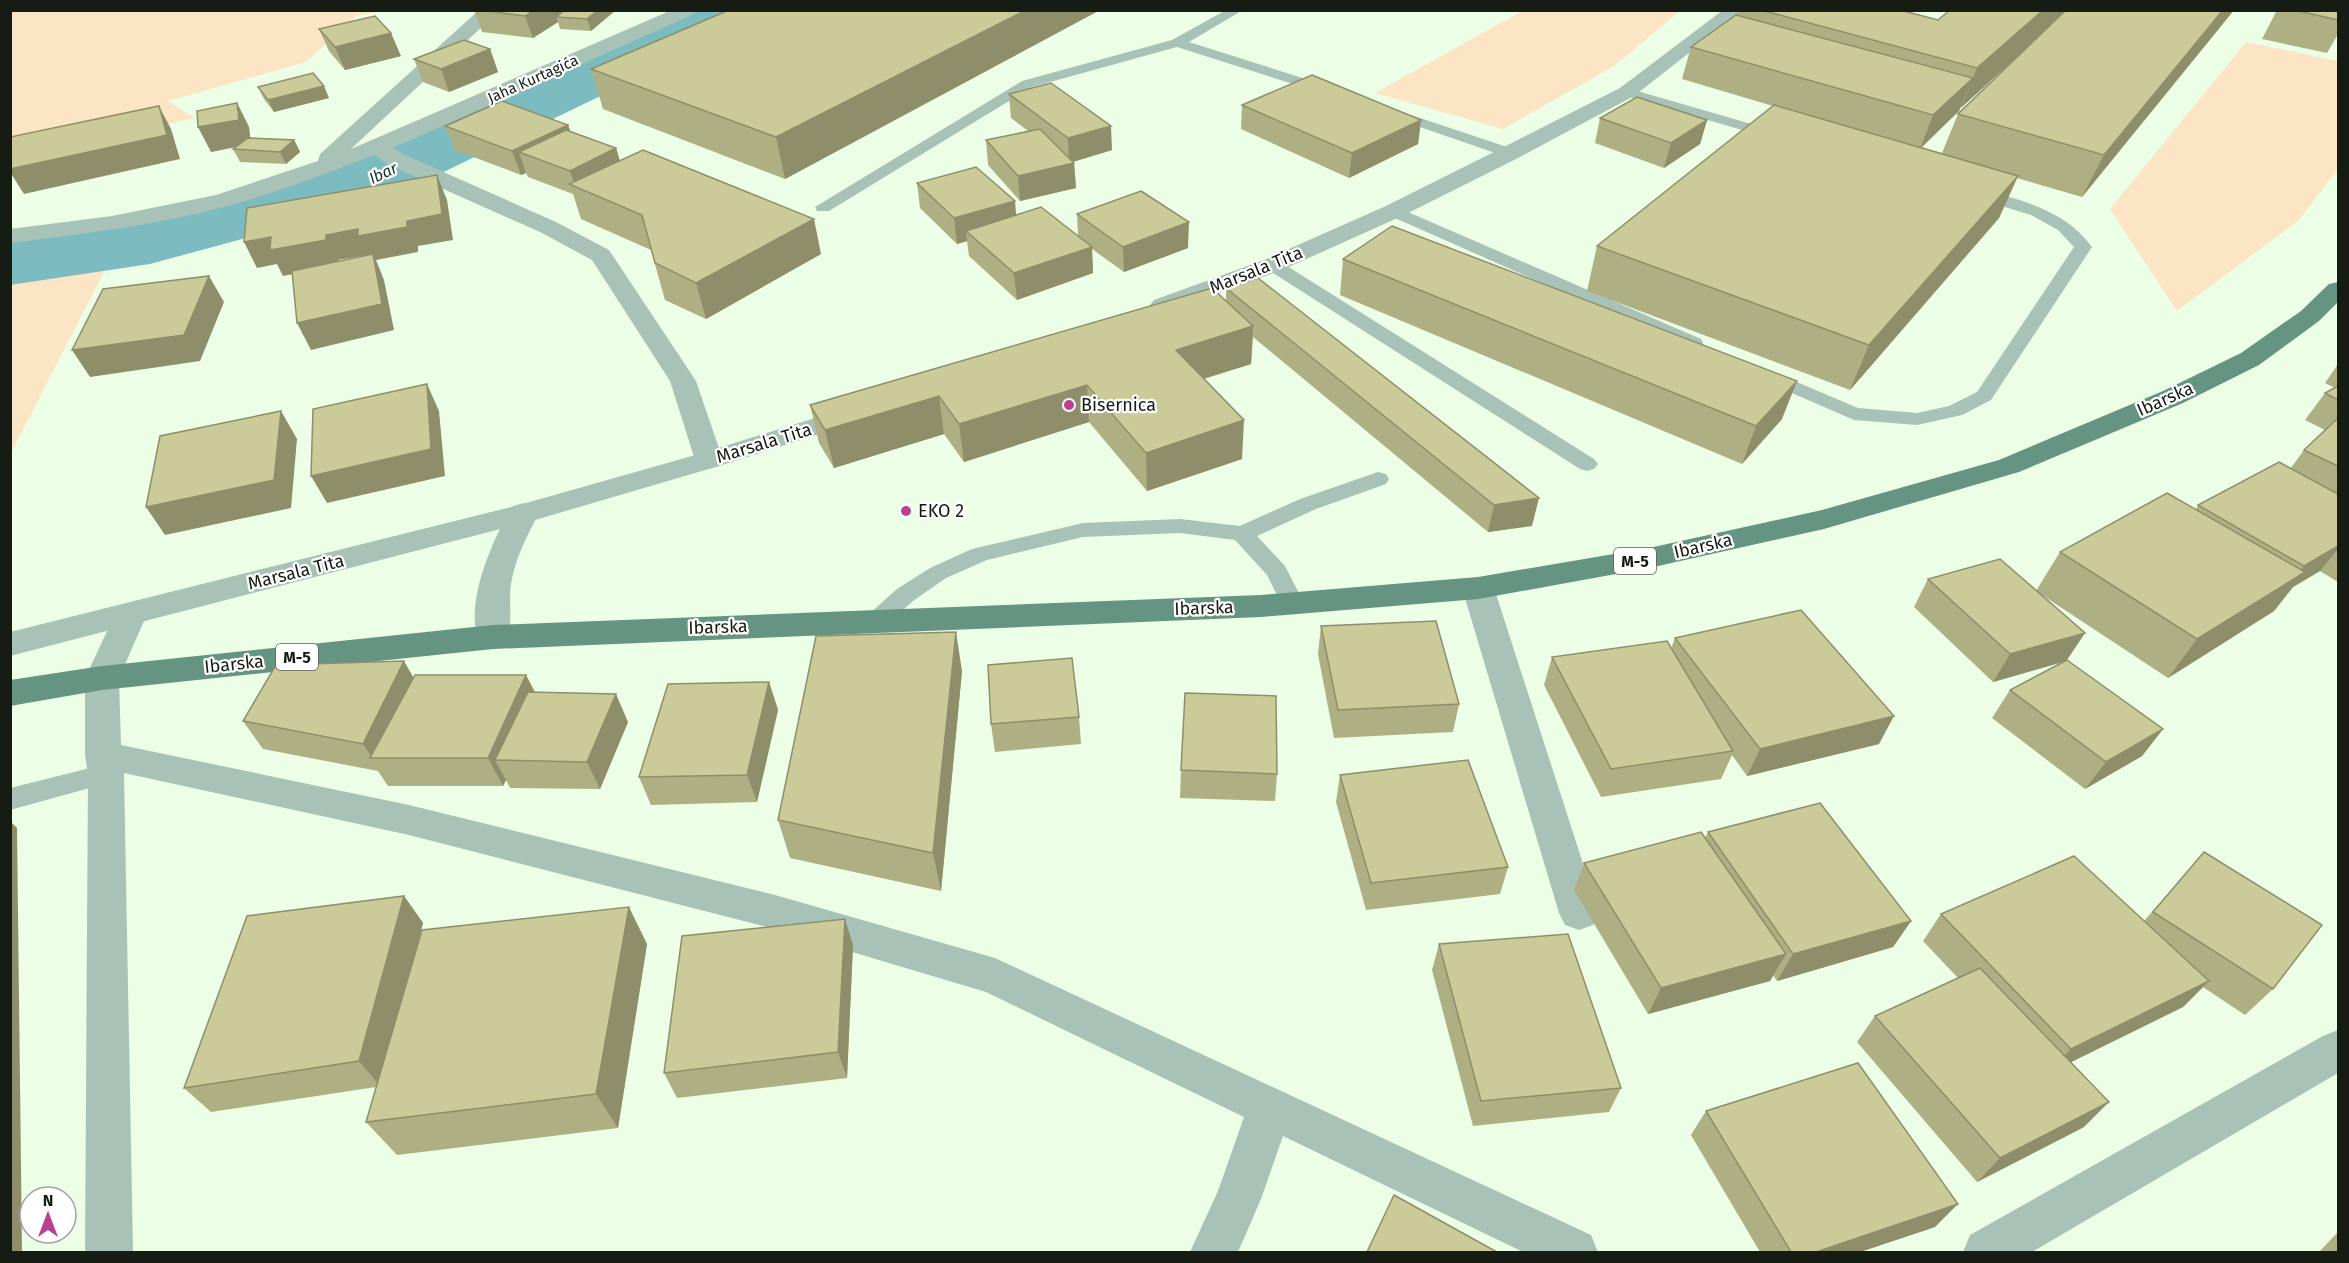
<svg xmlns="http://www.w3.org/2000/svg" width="2349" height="1263" viewBox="0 0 2349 1263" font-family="'Fira Sans',sans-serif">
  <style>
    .green { fill: #fce5c5 }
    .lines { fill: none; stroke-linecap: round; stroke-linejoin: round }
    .river { fill: #7cbcc0; fill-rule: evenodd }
    .service { fill: #a9c2b8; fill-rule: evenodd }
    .minor { fill: #a9c2b8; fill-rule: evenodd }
    .tertiary { fill: #a9c2b8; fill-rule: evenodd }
    .primary { fill: #669483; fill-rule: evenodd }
    .wall { fill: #afaf84; fill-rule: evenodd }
    .shaded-wall { fill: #8e8e6b }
    .building { fill: #cbcb99; stroke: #8e8e6b; stroke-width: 1.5 }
    .poi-dot { fill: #ba4092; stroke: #fff; stroke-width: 2 }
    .labels { text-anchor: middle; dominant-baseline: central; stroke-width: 4.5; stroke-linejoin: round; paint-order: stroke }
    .far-street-label { font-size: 15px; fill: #161c14; stroke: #fff }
    .far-water-label { font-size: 16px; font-style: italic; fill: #133436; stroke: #fff }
    .shield { fill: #fff; stroke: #5c605a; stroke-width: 1.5 }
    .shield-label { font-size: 16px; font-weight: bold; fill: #161c14 }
    .street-label { font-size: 18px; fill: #161c14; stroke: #fff }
    .poi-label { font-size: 18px; fill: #161c14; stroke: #fff; text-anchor: start }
  </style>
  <rect width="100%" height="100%" fill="#ecfee6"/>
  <g class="green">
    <polygon points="11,11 383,11 356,16 306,62 168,101 195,118 88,142 11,155"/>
    <polygon points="1522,11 1680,11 1614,66 1503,129 1375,93"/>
    <polygon points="2246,42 2338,61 2338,169 2299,220 2177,311 2110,209"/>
    <polygon points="110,257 103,274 11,453 11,271"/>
  </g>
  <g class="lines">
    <polygon class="river" points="680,10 759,10 751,23 386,200 150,264 10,285 10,237 146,218 334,168"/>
    <g class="service">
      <polygon points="1226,10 1243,10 1189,42 1334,88 1336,91 1334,94 1324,94 1177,47 1032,87 829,211 817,211 815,207 1022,81 1172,40"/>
      <polygon points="1627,88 1783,133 1786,136 1778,141 1773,139 1622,95 1620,92 1622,89"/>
      <polygon points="1390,108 1516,150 1518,153 1510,158 1504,156 1385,115 1383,112"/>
      <path d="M1975,188C2018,199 2065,209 2092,247L1991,400L1962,415L1917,425L1854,420L1757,378L1754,374L1757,370L1764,368L1858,408L1917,413L1949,406L1977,392L2074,247L2058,230L2031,215L1969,196L1967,193Z"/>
      <polygon points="1394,206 1701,339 1703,343 1701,347 1687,347 1388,215 1386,211 1388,207"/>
      <polygon points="1273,260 1279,261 1594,459 1598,464 1594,469 1587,471 1580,469 1267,269 1264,265 1267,261"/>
      <polygon points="1378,472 1386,474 1389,479 1386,484 1316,509 1257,536 1285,566 1304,603 1300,609 1292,611 1284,609 1267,575 1235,540 1180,533 1083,537 987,560 946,578 913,601 884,627 876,629 868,627 864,621 868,615 897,589 930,568 972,549 1083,523 1180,519 1240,526 1300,499"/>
      <polygon points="106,764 115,767 119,774 115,781 10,810 10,788"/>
    </g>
    <g class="minor">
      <path d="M479,10H500L351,149L672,10H697L694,14L393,148L403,154L556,222L609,250L696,381L723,460L719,466L709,469L699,466L695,460L670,381L592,260L540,232L387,164L375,155C326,173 278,193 227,206C157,225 83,234 10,243V229L112,216L216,195L318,161L320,154Z"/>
      <path d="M524,503L535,506L539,513C527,536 515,558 511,584C508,604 514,629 505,645L493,649L481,645C461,610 493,537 513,506Z"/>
      <polygon points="1478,577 1489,580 1494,588 1599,913 1593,925 1579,930 1565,925 1559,913 1462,588 1467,580"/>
      <polygon points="131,603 143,606 147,614 119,678 121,745 409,805 775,895 995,958 1591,1235 1598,1252 1523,1252 1283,1136 1261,1199 1238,1252 1190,1252 1218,1191 1244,1117 986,992 775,929 409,835 124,773 133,1252 85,1252 88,774 85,755 85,678 119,606"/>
      <polygon points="2338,1030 2338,1073 2032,1252 1963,1252 1970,1235 2323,1036"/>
    </g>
    <g class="tertiary">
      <polygon points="1723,10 1744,10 1634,96 1518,158 1402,216 1282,270 1172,310 1163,313 1154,310 1150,305 1154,300 1264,260 1386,206 1502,148 1620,88"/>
      <polygon points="857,405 867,407 871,413 867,419 719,466 535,520 10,656 10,632 519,505 699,454"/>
    </g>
    <polygon class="primary" points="2338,282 2338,302 2319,321 2259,365 2183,403 2019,472 1824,529 1649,568 1478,599 1261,617 493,649 102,690 10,706 10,680 102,666 493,625 1261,595 1478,577 1649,548 1822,510 1999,460 2163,391 2241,353 2301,311 2329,284"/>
  </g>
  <g class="wall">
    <polygon points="474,10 616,10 591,31 560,29 558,22 533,38 482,32"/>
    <polygon points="729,10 1100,10 785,179 603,109 591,69"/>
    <path d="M1738,10H1900L1938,20L1950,10H2234L2082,197L2017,178L1999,218L1850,390L1587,291L1597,246L1773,106L1682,79L1691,47L1737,15ZM2022,52L1958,114L1942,153L1921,147L1959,111L1960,108Z"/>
    <polygon points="2277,10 2338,10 2338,34 2327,53 2262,39"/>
    <polygon points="319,29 401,56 345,70 329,51"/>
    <polygon points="490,49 498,72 449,92 423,82 414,59"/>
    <polygon points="258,87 329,98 274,112 264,99"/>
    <polygon points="1009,94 1112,150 1073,162 1074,163 1076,188 1020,201 988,165 986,140 1028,131 1011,118"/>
    <polygon points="237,103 249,127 250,138 294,140 300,152 286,164 240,162 233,149 237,146 211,152"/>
    <polygon points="1242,105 1421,120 1418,144 1349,178 1241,129"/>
    <polygon points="1600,118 1707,120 1700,144 1664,168 1595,143"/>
    <polygon points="568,125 571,132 616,148 620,161 821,254 706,319 665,300 651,250 581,219 573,194 528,177 526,173 521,175 455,150 445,126"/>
    <polygon points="917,183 1016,215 1078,236 1077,214 1188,248 1124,272 1092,249 1093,273 1017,300 969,256 967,241 957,244 920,208"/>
    <polygon points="1343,259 1782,419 1742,464 1340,295"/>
    <polygon points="1226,288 1532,526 1488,532 1253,337 1251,364 1204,379 1242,459 1147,491 1089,422 964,462 944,434 834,468 819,443 810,405 1226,301"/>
    <polygon points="2338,364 2338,582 2320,571 2293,587 2274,611 2168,678 2036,591 2060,552 2196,509 2198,505 2291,468 2304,450 2325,430 2305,420 2325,393 2335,388 2325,383"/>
    <polygon points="1928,579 2085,633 2067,660 2163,729 2142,756 2085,789 1992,718 2010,690 2063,662 1993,682 1914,607"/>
    <polygon points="1321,626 1459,704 1453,732 1334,738 1318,654"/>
    <polygon points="1675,638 1879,744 1747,776 1732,755 1721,779 1601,797 1544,685 1552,657 1671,649"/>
    <polygon points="962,671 941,891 790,858 778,820"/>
    <polygon points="526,675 535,692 628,722 600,789 510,788 506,780 503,786 388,786 378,771 263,749 243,721 413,678"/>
    <polygon points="769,682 778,710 757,802 651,805 639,777"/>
    <polygon points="1079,717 1081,744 995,752 991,724"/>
    <polygon points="1181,770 1277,774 1275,801 1180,798"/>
    <polygon points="1340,775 1508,867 1500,894 1366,910 1336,802"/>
    <polygon points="1708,832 1911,921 1893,947 1777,981 1773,975 1770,981 1648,1014 1574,890 1584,863 1705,838"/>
    <polygon points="2204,852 2273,989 2245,1015 2203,987 2183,1007 2071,1062 2084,1127 1977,1182 1857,1042 1875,1016 1958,978 1923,941 1941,914 2144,921"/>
    <polygon points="404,896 423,923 411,969 647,944 618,1128 397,1155 366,1122 376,1087 211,1112 184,1088"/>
    <polygon points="1439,944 1621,1088 1609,1112 1473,1126 1432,970"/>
    <polygon points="853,945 847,1078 677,1098 664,1073"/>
    <polygon points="1706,1111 1935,1227 1860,1252 1760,1252 1691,1135"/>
    <polygon points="2338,1232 2338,1252 2319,1252"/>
  </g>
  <g class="shaded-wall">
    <polygon points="534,10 576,10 556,17 558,22 533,38 525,16"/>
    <polygon points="598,10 616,10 591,31 587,19"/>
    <polygon points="1026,10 1100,10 785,179 776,137"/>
    <polygon points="2043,10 2068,10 1961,108 1977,68"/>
    <polygon points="2223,10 2234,10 2082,197 2104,155"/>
    <polygon points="391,33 401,56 345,70 335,47"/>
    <polygon points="490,49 498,72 449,92 441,69"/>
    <polygon points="1973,78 1959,111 1920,149 1933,115"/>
    <polygon points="324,86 329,98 274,112 268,100"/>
    <polygon points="237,103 249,127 251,144 211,152 198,127"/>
    <polygon points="159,106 171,129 180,159 24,194 10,172 10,169"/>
    <polygon points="1421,120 1418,144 1349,178 1352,153"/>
    <polygon points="1707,120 1700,144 1664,168 1671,143"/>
    <polygon points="568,125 576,149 519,152 526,173 521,175 512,151"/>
    <polygon points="1111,126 1112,150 1069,163 1068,138"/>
    <polygon points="294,140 300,152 286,164 280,152"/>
    <polygon points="616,148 623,172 575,186 570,171"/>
    <polygon points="1074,163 1076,188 1020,201 1018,176"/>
    <polygon points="437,175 447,200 453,240 418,246 418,252 376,260 384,280 394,330 311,350 297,323 367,255 338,260 338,265 283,276 277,264 257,268 244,242 271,237 407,221"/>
    <polygon points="2018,176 1999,218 1850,390 1869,345"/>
    <polygon points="1015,201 1017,226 966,231 967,241 957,244 954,218"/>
    <polygon points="814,219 821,254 706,319 696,283"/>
    <polygon points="1189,222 1188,248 1124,272 1123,247"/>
    <polygon points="1092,247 1093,273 1017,300 1014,273"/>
    <polygon points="209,276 224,302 200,361 90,377 72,350"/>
    <polygon points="1253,326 1251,364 1176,387 1176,350"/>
    <polygon points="1797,381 1782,419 1742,464 1756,426"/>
    <polygon points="427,384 439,411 445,476 327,503 311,476"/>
    <polygon points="1087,385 1089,422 964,462 959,424"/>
    <polygon points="939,396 944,434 834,468 825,430"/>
    <polygon points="281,411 297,439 291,508 165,535 146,507"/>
    <polygon points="1244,420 1242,459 1147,491 1146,453"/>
    <polygon points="1539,498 1532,526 1488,532 1494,505"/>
    <polygon points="2338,546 2338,549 2320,571 2293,587 2274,611 2168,678 2197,639 2294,579 2304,566"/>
    <polygon points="956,632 962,671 941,891 933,853"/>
    <polygon points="2085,633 2066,661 1993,682 2010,654"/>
    <polygon points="404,661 420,689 372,758 363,744"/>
    <polygon points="526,675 540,703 495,760 506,780 503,786 488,758"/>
    <polygon points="769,682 778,710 757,802 747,775"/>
    <polygon points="616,694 628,722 600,789 587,762"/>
    <polygon points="1894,716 1879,744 1747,776 1760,749"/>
    <polygon points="2163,729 2142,756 2085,789 2106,762"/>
    <polygon points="10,821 17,828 22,1252 10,1252"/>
    <polygon points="404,896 423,923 380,1086 359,1061"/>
    <polygon points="629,907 647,944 618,1128 596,1094"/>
    <polygon points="845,919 853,945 847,1078 838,1052"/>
    <polygon points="1911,921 1893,947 1777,981 1793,954"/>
    <polygon points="1786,954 1770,981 1648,1014 1661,988"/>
    <polygon points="2209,981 2183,1007 2047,1074 2071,1049"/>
    <polygon points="2109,1102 2084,1127 1977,1182 2000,1158"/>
    <polygon points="1958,1204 1935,1227 1860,1252 1816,1252"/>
  </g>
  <g class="building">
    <polygon points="481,10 534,10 525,16"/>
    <polygon points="565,10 598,10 587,19 556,17"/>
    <polygon points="729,10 1026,10 776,137 591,69"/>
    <polygon points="1761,10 1900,10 1938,20 1950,10 2043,10 1977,68"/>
    <polygon points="2066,10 2223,10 2104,155 1958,114"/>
    <polygon points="2294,10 2338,10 2338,20"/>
    <polygon points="1736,15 1973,78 1933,115 1691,47"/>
    <polygon points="375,16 391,33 335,47 319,29"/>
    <polygon points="464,40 490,49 441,69 414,59"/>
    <polygon points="313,73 324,86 268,100 258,87"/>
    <polygon points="1312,75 1421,120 1352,153 1242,105"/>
    <polygon points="1051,83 1111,126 1068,138 1009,94"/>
    <polygon points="1637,97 1707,120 1671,143 1600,118"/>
    <polygon points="502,101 568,125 512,151 445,126"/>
    <polygon points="237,103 239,120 198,127 197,111"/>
    <polygon points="1774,105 2018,176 1869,345 1597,246"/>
    <polygon points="159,106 167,135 10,169 10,137"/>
    <polygon points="1040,129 1074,163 1018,176 986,140"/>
    <polygon points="566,130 616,148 570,171 519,152"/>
    <polygon points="248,138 294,140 280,152 233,149"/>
    <polygon points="643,150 814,219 696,283 655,263 642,215 569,184"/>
    <polygon points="976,167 1015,201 954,218 917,183"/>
    <polygon points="437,175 442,214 407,221 407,227 358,236 358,229 326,235 326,240 270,250 271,237 244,242 247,208"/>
    <polygon points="1141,191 1189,222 1123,247 1077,214"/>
    <polygon points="1041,207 1092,247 1014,273 966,231"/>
    <polygon points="1392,226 1797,381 1756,426 1343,259"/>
    <polygon points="373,254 382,304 297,323 292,271"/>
    <polygon points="209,276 184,335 72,350 103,289"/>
    <polygon points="1258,278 1539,498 1494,505 1226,288"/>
    <polygon points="1212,288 1253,326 1176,350 1244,420 1146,453 1087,385 959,424 939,396 825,430 810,405"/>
    <polygon points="427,384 431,449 311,476 313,409"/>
    <polygon points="2338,386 2338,400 2325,393"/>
    <polygon points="281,411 274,480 146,507 160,436"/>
    <polygon points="2338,418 2338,466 2304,450"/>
    <polygon points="2279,462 2338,494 2338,546 2304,566 2198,505"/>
    <polygon points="2167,493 2305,572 2197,639 2060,552"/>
    <polygon points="2000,559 2085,633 2010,654 1928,579"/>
    <polygon points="1801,610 1894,716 1760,749 1675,638"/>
    <polygon points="1436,621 1459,704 1338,710 1321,626"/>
    <polygon points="956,632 933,853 778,820 816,636"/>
    <polygon points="1667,641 1733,751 1611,769 1552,657"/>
    <polygon points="1072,658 1079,717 991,724 988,665"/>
    <polygon points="2067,660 2163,729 2106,762 2010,690"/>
    <polygon points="404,661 363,744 243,721 276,665"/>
    <polygon points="415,675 526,675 488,758 370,758"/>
    <polygon points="769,682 747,775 639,777 668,684"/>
    <polygon points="528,692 616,694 587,762 495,760"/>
    <polygon points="1185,693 1276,696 1277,774 1181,770"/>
    <polygon points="1468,760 1508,867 1371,883 1340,775"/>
    <polygon points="1820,803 1911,921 1793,954 1708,832"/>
    <polygon points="1701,832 1786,954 1661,988 1584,863"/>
    <polygon points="2204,852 2322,925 2273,989 2153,912"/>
    <polygon points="2074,856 2209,981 2071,1049 1941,914"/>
    <polygon points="404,896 359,1061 184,1088 247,916"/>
    <polygon points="629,907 596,1094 366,1122 422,930"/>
    <polygon points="845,919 838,1052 664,1073 682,936"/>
    <polygon points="1568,934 1621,1088 1481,1101 1439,944"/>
    <polygon points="1980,968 2109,1102 2000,1158 1875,1016"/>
    <polygon points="1858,1063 1958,1204 1816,1252 1791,1252 1706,1111"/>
    <polygon points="1394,1195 1497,1252 1367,1252"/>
  </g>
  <g class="poi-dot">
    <circle cx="1069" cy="405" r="6"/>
    <circle cx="906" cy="511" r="6"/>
  </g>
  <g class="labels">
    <g class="far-street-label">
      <text transform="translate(533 79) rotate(-24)">Jaha Kurtagića</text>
    </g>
    <g class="far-water-label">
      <text transform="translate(383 173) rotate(-25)">Ibar</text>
    </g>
    <g class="shield">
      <rect x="1614" y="548" width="42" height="26" rx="4.5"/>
      <rect x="276" y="644" width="42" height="26" rx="4.5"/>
    </g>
    <g class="shield-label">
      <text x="1635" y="561">M-5</text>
      <text x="297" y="657">M-5</text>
    </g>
    <g class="street-label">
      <text transform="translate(1256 270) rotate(-22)">Marsala Tita</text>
      <text transform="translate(2165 399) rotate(-24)">Ibarska</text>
      <text transform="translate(764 443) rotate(-17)">Marsala Tita</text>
      <text transform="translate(1703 546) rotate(-13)">Ibarska</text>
      <text transform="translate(296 572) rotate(-14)">Marsala Tita</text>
      <text transform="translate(1204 608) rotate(-2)">Ibarska</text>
      <text transform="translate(718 627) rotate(-2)">Ibarska</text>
      <text transform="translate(234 664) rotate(-6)">Ibarska</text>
    </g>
    <g class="poi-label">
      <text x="1081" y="405">Bisernica</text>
      <text x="918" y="511">EKO 2</text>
    </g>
  </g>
  <rect width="2349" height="1263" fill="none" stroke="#161c14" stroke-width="24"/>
  <g transform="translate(48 1215)"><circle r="28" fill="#ffffff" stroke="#a2a4a1" stroke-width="1.5"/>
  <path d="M0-4.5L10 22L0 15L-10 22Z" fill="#ba4092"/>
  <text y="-9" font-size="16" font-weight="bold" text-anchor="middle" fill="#161c14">N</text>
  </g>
</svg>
